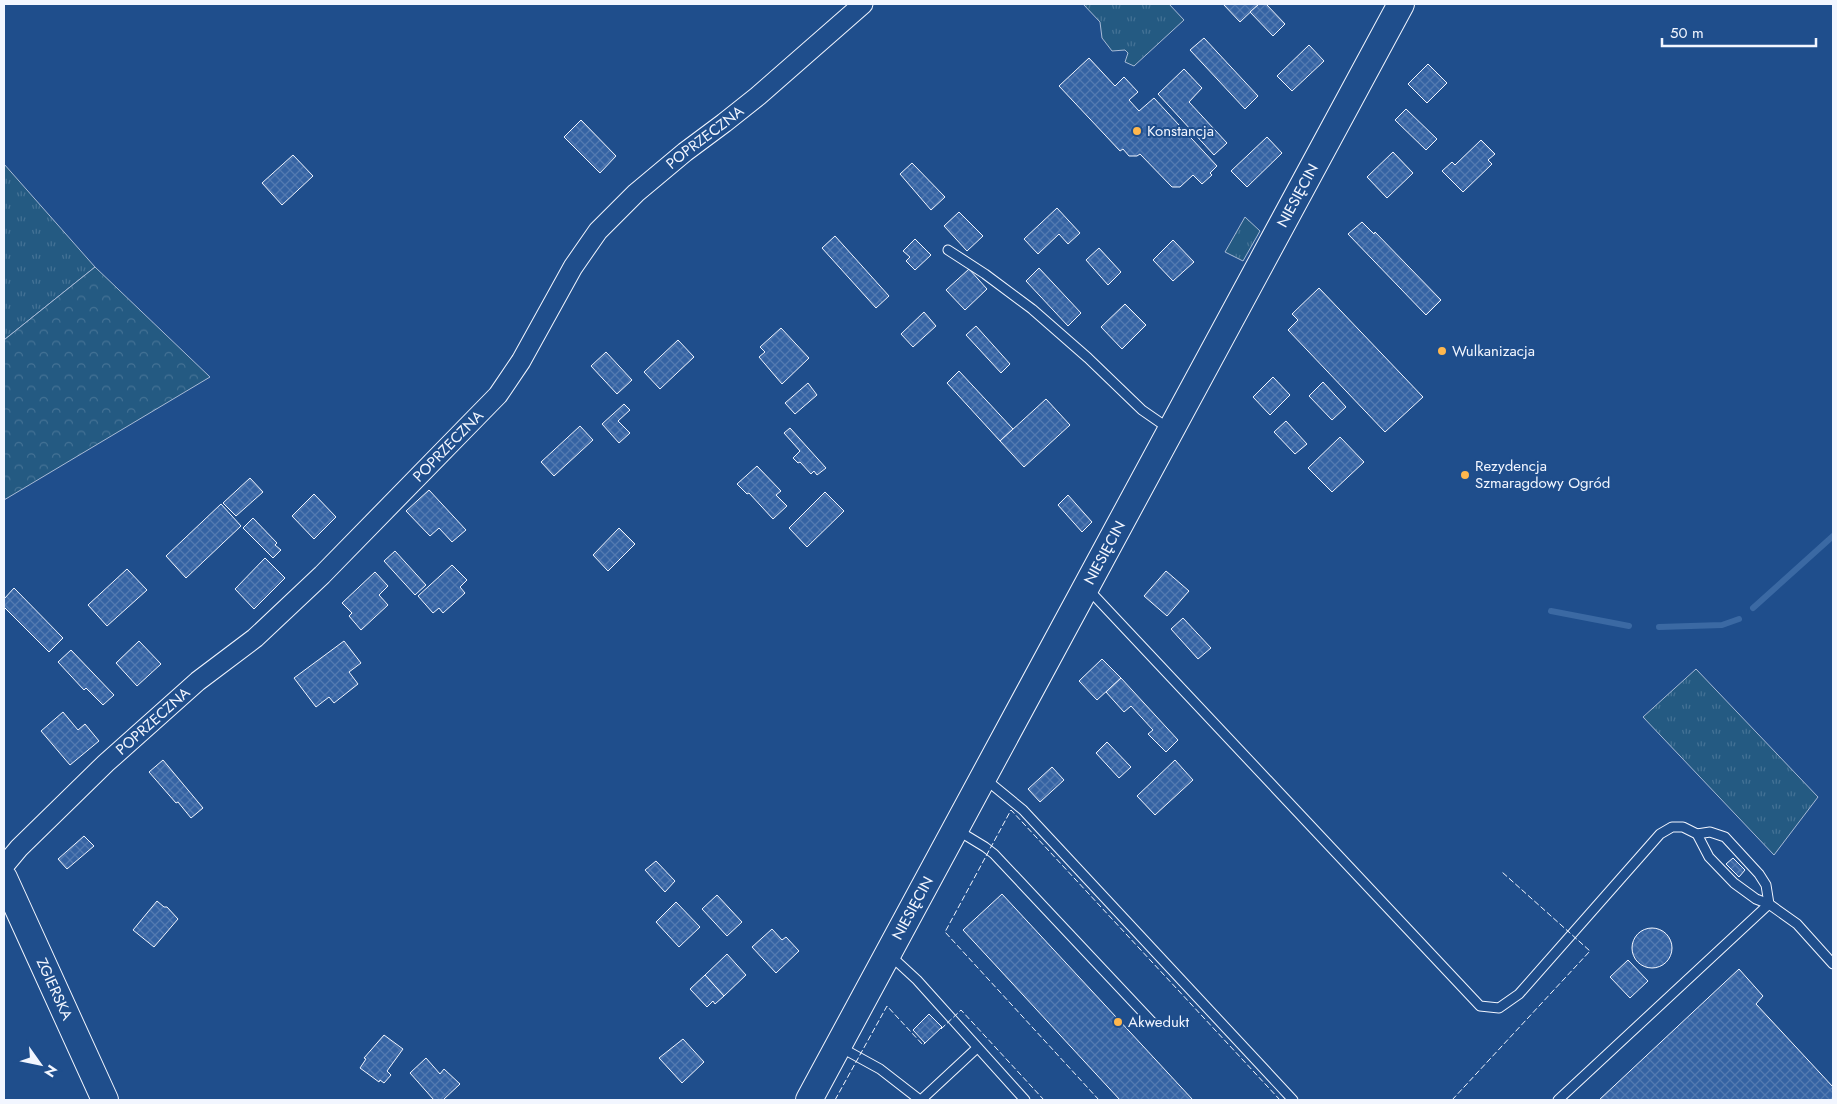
<svg xmlns="http://www.w3.org/2000/svg" width="1837" height="1104" viewBox="0 0 1837 1104" font-family="Jost,sans-serif">
  <style>
    .grass { fill: url(#grass-tufts); stroke: #a8bbd7 }
    .forest { fill: url(#forest-crowns); stroke: #a8bbd7 }
    .lines { fill: none; stroke-linecap: round; stroke-linejoin: round }
    .stream { stroke: #3b69a3; stroke-width: 6 }
    .building { fill: url(#building-cross-hatch); stroke: #f2f6ff }
    .lane-casing { stroke: #f2f6ff; stroke-width: 11 }
    .street-casing { stroke: #f2f6ff; stroke-width: 21 }
    .secondary-casing { stroke: #f2f6ff; stroke-width: 28 }
    .lane { stroke: #1f4e8c; stroke-width: 9 }
    .street { stroke: #1f4e8c; stroke-width: 19 }
    .secondary { stroke: #1f4e8c; stroke-width: 26 }
    .fence { stroke: #f2f6ff; stroke-width: 1; stroke-dasharray: 6 2.5; stroke-linecap: butt }
    .poi-dot { fill: #ffb74d; stroke: #1f4e8c; stroke-width: 2 }
    .labels { text-anchor: middle; dominant-baseline: central; stroke-width: 4; stroke-linejoin: round; paint-order: stroke }
    .poi-label { font-size: 15px; fill: #f2f6ff; stroke: #1f4e8c; text-anchor: start }
    .street-label { font-size: 15px; fill: #f2f6ff; stroke: #1f4e8c }
  </style>
  <defs>
    <pattern id="grass-tufts" width="24" height="20" patternUnits="userSpaceOnUse" patternTransform="scale(1.25)"><rect width="24" height="20" fill="#245a82"/><path d="M3 7l-1-3M5 7V3M7 7l1-3M15 17l-1-3M17 17v-4M19 17l1-3" fill="none" stroke="#447295"/></pattern>
    <pattern id="forest-crowns" width="20" height="18" patternUnits="userSpaceOnUse" patternTransform="scale(1.25)"><rect width="20" height="18" fill="#245a82"/><path d="M2 6a3 3 0 1 1 6 0M12 15a3 3 0 1 1 6 0" fill="none" stroke="#447295"/></pattern>
    <pattern id="building-cross-hatch" width="8" height="8" patternUnits="userSpaceOnUse" patternTransform="scale(1.25)"><rect width="8" height="8" fill="#3563a3"/><path d="M0 0l8 8M0 8l8-8" fill="none" stroke="#537ab1"/></pattern>
  </defs>
  <rect width="100%" height="100%" fill="#1f4e8c"/>
  <g class="grass">
    <polygon points="1083,4 1169,4 1184,20 1134,66 1125,62 1128,53 1125,50 1112,51 1102,38 1100,22"/>
    <polygon points="4,164 95,267 4,340"/>
    <polygon points="1245,217 1260,231 1243,261 1225,252"/>
    <polygon points="1696,669 1818,797 1774,855 1643,717"/>
  </g>
  <polygon class="forest" points="95,267 210,377 4,500 4,340"/>
  <g class="lines">
    <g class="stream">
      <polyline points="1753,608 1833,536"/>
      <polyline points="1551,611 1629,626"/>
      <polyline points="1659,627 1722,625 1739,619"/>
    </g>
  </g>
  <g class="building">
    <polygon points="1223,4 1259,4 1240,22"/>
    <polygon points="1259,4 1266,4 1285,24 1273,36 1250,12"/>
    <polygon points="1204,38 1258,96 1245,109 1190,50"/>
    <polygon points="1309,45 1324,61 1292,91 1277,76"/>
    <polygon points="1089,58 1115,86 1124,77 1138,92 1129,100 1139,111 1154,98 1217,166 1210,173 1212,175 1202,184 1193,175 1180,187 1172,187 1140,154 1137,156 1129,156 1123,149 1120,151 1059,86"/>
    <polygon points="1428,64 1447,83 1427,103 1408,84"/>
    <polygon points="1184,69 1202,88 1189,102 1227,143 1214,155 1158,94"/>
    <polygon points="1406,109 1437,139 1426,150 1395,120"/>
    <polygon points="581,120 616,156 600,173 564,137"/>
    <polygon points="1267,137 1282,153 1247,187 1231,171"/>
    <polygon points="1481,140 1495,154 1488,160 1492,164 1463,192 1442,171 1452,162 1455,165"/>
    <polygon points="1393,152 1413,173 1387,198 1367,177"/>
    <polygon points="293,155 313,176 282,205 262,183"/>
    <polygon points="912,163 945,197 931,210 900,174"/>
    <polygon points="1057,208 1080,233 1068,244 1059,234 1038,254 1024,239"/>
    <polygon points="959,212 983,236 967,251 944,226"/>
    <polygon points="1362,222 1374,234 1375,232 1441,300 1426,315 1348,234"/>
    <polygon points="835,236 889,296 876,308 822,248"/>
    <polygon points="915,239 931,255 915,270 906,261 910,257 903,251"/>
    <polygon points="1173,240 1194,262 1173,281 1153,260"/>
    <polygon points="1099,248 1121,272 1108,285 1086,260"/>
    <polygon points="1039,268 1081,313 1068,326 1026,281"/>
    <polygon points="969,269 987,289 965,310 946,290"/>
    <polygon points="1319,288 1423,397 1385,432 1288,330 1298,320 1292,314"/>
    <polygon points="1125,304 1146,325 1122,349 1101,327"/>
    <polygon points="924,312 936,326 913,347 901,334"/>
    <polygon points="976,326 1010,364 1001,373 966,335"/>
    <polygon points="781,328 809,358 782,384 759,357 765,352 760,347"/>
    <polygon points="678,340 694,357 660,389 644,372"/>
    <polygon points="606,352 632,380 617,394 591,366"/>
    <polygon points="959,371 1013,429 1000,441 947,383"/>
    <polygon points="1273,377 1290,395 1270,415 1253,397"/>
    <polygon points="1323,382 1346,407 1332,420 1309,396"/>
    <polygon points="808,383 817,395 795,414 785,403"/>
    <polygon points="1046,399 1070,425 1024,467 1000,441"/>
    <polygon points="624,404 630,410 618,421 630,433 619,443 602,424"/>
    <polygon points="1286,421 1307,444 1295,454 1274,432"/>
    <polygon points="580,426 593,440 554,476 541,462"/>
    <polygon points="790,428 826,468 817,475 814,471 811,474 800,462 798,463 793,458 800,451 784,433"/>
    <polygon points="1340,437 1364,462 1332,492 1308,468"/>
    <polygon points="757,466 781,491 776,495 787,506 773,519 749,493 747,494 737,484"/>
    <polygon points="250,478 263,492 236,516 223,503"/>
    <polygon points="429,490 466,530 452,542 439,528 430,536 406,511"/>
    <polygon points="825,492 844,511 807,547 789,528"/>
    <polygon points="314,494 336,517 314,539 292,516"/>
    <polygon points="1068,495 1092,522 1082,532 1058,505"/>
    <polygon points="221,504 241,526 186,578 166,556"/>
    <polygon points="253,518 277,543 275,545 281,550 273,558 243,528"/>
    <polygon points="619,528 635,544 608,571 593,555"/>
    <polygon points="395,551 426,585 415,595 384,561"/>
    <polygon points="265,558 285,578 254,609 235,589"/>
    <polygon points="452,565 467,580 460,587 465,593 443,613 439,608 433,613 418,596"/>
    <polygon points="127,569 147,590 107,626 88,605"/>
    <polygon points="1166,571 1189,591 1167,616 1144,596"/>
    <polygon points="375,572 388,586 379,595 388,605 361,630 349,616 352,613 342,603"/>
    <polygon points="14,588 63,638 49,652 4,607 4,599"/>
    <polygon points="1183,618 1211,648 1198,659 1171,629"/>
    <polygon points="139,641 161,664 137,686 116,663"/>
    <polygon points="344,641 361,663 349,672 358,684 334,703 329,697 316,707 294,678"/>
    <polygon points="71,650 114,695 103,705 86,688 84,690 58,662"/>
    <polygon points="1102,659 1121,678 1097,700 1079,681"/>
    <polygon points="1121,678 1178,740 1166,752 1148,734 1153,730 1131,706 1124,712 1106,692"/>
    <polygon points="63,712 78,730 85,724 99,741 70,765 41,731"/>
    <polygon points="1107,742 1131,767 1119,778 1096,753"/>
    <polygon points="163,760 203,808 191,818 178,802 176,803 149,772"/>
    <polygon points="1175,760 1193,780 1155,815 1137,796"/>
    <polygon points="1052,767 1064,780 1040,802 1028,789"/>
    <polygon points="84,836 94,846 67,869 58,859"/>
    <polygon points="1733,858 1745,870 1739,877 1726,864"/>
    <polygon points="656,861 675,881 665,892 645,870"/>
    <polygon points="1002,894 1193,1100 1120,1100 963,930"/>
    <polygon points="717,895 742,922 727,936 702,909"/>
    <polygon points="157,901 164,907 167,907 178,919 154,947 133,930"/>
    <polygon points="676,902 700,927 679,947 656,922"/>
    <circle cx="1652" cy="948" r="20"/>
    <polygon points="772,929 782,940 786,937 799,951 776,973 752,947"/>
    <polygon points="727,954 746,975 724,996 705,975"/>
    <polygon points="1628,960 1648,981 1630,998 1610,977"/>
    <polygon points="1739,969 1763,996 1756,1004 1833,1087 1833,1100 1599,1100"/>
    <polygon points="705,975 724,996 715,1004 713,1001 707,1007 690,989"/>
    <polygon points="929,1014 942,1027 925,1043 913,1030"/>
    <polygon points="384,1035 403,1049 387,1071 391,1075 384,1083 380,1080 379,1082 360,1068 366,1059 364,1058"/>
    <polygon points="683,1039 704,1062 682,1083 659,1058"/>
    <polygon points="426,1058 440,1074 444,1069 460,1084 443,1100 434,1100 410,1073"/>
  </g>
  <g class="lines">
    <g class="lane-casing">
      <g id="lane">
        <polyline points="948,250 985,274 1032,309 1088,358 1142,410 1168,428"/>
        <polyline points="1088,589 1480,1006 1499,1008 1519,994 1660,834 1672,827 1683,827 1697,834 1709,857 1734,883 1756,899 1769,904 1797,924 1833,964"/>
        <polyline points="984,778 1023,810 1293,1100"/>
        <polyline points="957,830 985,847 994,854 1152,1022"/>
        <polyline points="1697,834 1710,832 1725,837 1759,874 1766,885 1769,904"/>
        <polyline points="891,956 917,980 1025,1100"/>
        <polyline points="840,1047 880,1069 920,1100"/>
        <polyline points="921,1100 977,1048"/>
        <polyline points="1558,1100 1769,904"/>
      </g>
    </g>
    <g class="street-casing">
      <g id="street">
        <path id="s1" d="M4,866L19,848L106,763L198,681L255,638L322,575L498,395L521,361L573,267L598,231L636,193L685,152L724,123L758,96L863,4"/>
      </g>
    </g>
    <g class="secondary-casing">
      <g id="secondary">
        <path id="s2" d="M4,878L105,1100"/>
        <path id="s3" d="M809,1100L1401,4"/>
      </g>
    </g>
    <use href="#lane" class="lane"/>
    <use href="#street" class="street"/>
    <use href="#secondary" class="secondary"/>
    <g class="fence">
      <polyline points="941,1029 961,1010 1044,1100"/>
      <polyline points="835,1100 887,1006 923,1045 926,1042"/>
      <polyline points="1099,1100 945,932 1011,810 1280,1100"/>
      <polyline points="1452,1100 1590,951 1502,872"/>
    </g>
  </g>
  <g class="poi-dot">
    <circle cx="1137" cy="131" r="5"/>
    <circle cx="1442" cy="351" r="5"/>
    <circle cx="1465" cy="475" r="5"/>
    <circle cx="1118" cy="1022" r="5"/>
  </g>
  <g class="labels">
    <g class="poi-label">
      <text x="1147" y="131">Konstancja</text>
      <text x="1452" y="351">Wulkanizacja</text>
      <text x="1475" y="466">Rezydencja<tspan x="1475" dy="17">Szmaragdowy Ogród</tspan></text>
      <text x="1128" y="1022">Akwedukt</text>
    </g>
    <g class="street-label">
      <text stroke="none"><textPath href="#s1" startOffset="1018">POPRZECZNA</textPath></text>
      <text stroke="none"><textPath href="#s3" startOffset="1028">NIESIĘCIN</textPath></text>
      <text stroke="none"><textPath href="#s1" startOffset="612">POPRZECZNA</textPath></text>
      <text stroke="none"><textPath href="#s3" startOffset="622">NIESIĘCIN</textPath></text>
      <text stroke="none"><textPath href="#s1" startOffset="208">POPRZECZNA</textPath></text>
      <text stroke="none"><textPath href="#s3" startOffset="218">NIESIĘCIN</textPath></text>
      <text stroke="none"><textPath href="#s2" startOffset="122">ZGIERSKA</textPath></text>
    </g>
  </g>
  <rect width="1837" height="1104" fill="none" stroke="#f2f6ff" stroke-width="10"/>
  <g transform="translate(40 1064) rotate(123)" stroke="#1f4e8c" stroke-width="4" paint-order="stroke">
  <path d="M0-4L9 19L0 12L-9 19Z" fill="#f2f6ff"/>
  <text y="-8" font-size="14" font-weight="bold" text-anchor="middle" fill="#f2f6ff">N</text>
  </g>
  <path d="M1662 38v8h154v-8" fill="none" stroke="#f2f6ff" stroke-width="2.5"/>
  <text x="1670" y="38" font-size="15" fill="#f2f6ff" stroke="#1f4e8c" stroke-width="4" paint-order="stroke">50 m</text>
</svg>
